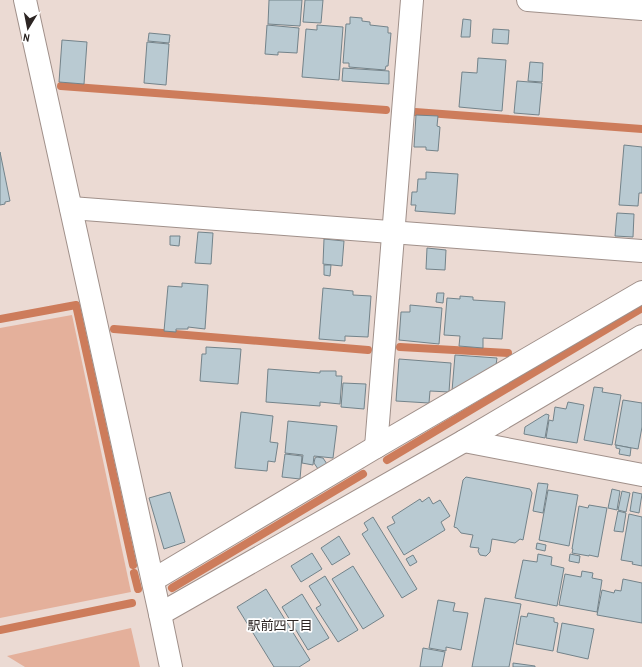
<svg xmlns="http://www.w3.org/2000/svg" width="642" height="667" viewBox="0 0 642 667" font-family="'Archivo Narrow','Noto Sans JP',sans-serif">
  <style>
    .green { fill: #e4b09b }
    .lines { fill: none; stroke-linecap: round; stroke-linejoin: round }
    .stream { stroke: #cd7c5b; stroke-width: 8 }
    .building { fill: #b9cad2; stroke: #73838a }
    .minor-casing { stroke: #a0908a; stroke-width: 24 }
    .minor { stroke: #fff; stroke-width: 22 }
    .labels { text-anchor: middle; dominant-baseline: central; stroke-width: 3.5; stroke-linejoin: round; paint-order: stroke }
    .neighbourhood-label { font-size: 13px; fill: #2c2523; stroke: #fff }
  </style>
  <rect width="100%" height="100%" fill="#ebdad3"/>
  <g class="green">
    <polygon points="72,315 131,592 0,618 0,328"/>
    <polygon points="131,628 140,667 25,667 7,656"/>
  </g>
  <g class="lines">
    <g class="stream">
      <polyline points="61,86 386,110"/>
      <polyline points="415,112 642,129"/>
      <polyline points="0,319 76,305 133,565"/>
      <polyline points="114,329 368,350"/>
      <polyline points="400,347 508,353"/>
      <polyline points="387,460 642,308"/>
      <polyline points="134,573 138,589"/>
      <polyline points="172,588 363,474"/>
      <polyline points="0,630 132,603"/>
    </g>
  </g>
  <g class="building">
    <polygon points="269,0 302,0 300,26 268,24"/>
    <polygon points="305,0 323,0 321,23 303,22"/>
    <polygon points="350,17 362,18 362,21 370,22 370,25 388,27 388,33 391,33 388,66 386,66 385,70 349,67 349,63 343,63 346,24 350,24"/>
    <polygon points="463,19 471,20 470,37 461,37"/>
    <polygon points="267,25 299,28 297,53 278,52 278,55 265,54"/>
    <polygon points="317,25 343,27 339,80 302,77 306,29 317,30"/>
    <polygon points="493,29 509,30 508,44 492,43"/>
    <polygon points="149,33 170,35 169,43 148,41"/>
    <polygon points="62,40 87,42 84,84 59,82"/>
    <polygon points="147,42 169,44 166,85 144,83"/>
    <polygon points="478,58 506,60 502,111 459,107 462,72 477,73"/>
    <polygon points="530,62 543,63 542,82 528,81"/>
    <polygon points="343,68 389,71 389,84 342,81"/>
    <polygon points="517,81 542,83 539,115 514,113"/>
    <polygon points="416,115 438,116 437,126 440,127 438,151 426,150 426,147 414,147"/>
    <polygon points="624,145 642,147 642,193 639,193 638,206 619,205"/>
    <polygon points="0,152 10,201 5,202 5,204 0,205"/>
    <polygon points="426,172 458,174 455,214 415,211 416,205 411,205 412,192 417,192 418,179 426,179"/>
    <polygon points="617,213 634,214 633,237 615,236"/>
    <polygon points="198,232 213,233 211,264 195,263"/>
    <polygon points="170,236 180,236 179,246 170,245"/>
    <polygon points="324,239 344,241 342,266 323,264"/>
    <polygon points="427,248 446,250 445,270 426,269"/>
    <polygon points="324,265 331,265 330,276 324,275"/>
    <polygon points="182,283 208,285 205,329 188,327 188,329 176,329 176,332 164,331 168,286 182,287"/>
    <polygon points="323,288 353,291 353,295 371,296 368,337 345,336 345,341 319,339"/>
    <polygon points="437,293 444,293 443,303 436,302"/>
    <polygon points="460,296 473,297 473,300 505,302 502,339 483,338 483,348 459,346 460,336 444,335 447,298 460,299"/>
    <polygon points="410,305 442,308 439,344 399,340 401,312 410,312"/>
    <polygon points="206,347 241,349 238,384 200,381 202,354 206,354"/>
    <polygon points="455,355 497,358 496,365 452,391"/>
    <polygon points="399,359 451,363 449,392 430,391 429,403 396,401"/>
    <polygon points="268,369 320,373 320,371 336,371 336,376 342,376 340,404 320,402 320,406 266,402"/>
    <polygon points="343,383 366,384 364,409 341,407"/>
    <polygon points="594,387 603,388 602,392 621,395 612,445 584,440"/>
    <polygon points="623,400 642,403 642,427 638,449 615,445"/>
    <polygon points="568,402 584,405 577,443 546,438 549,420 553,421 555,407 566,409"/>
    <polygon points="241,412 273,416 270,442 278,443 275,462 268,461 267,471 235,468"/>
    <polygon points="546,414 549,415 545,438 524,434 525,427"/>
    <polygon points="288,421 337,426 333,458 314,456 313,465 302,463 303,455 285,453"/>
    <polygon points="616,445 631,448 630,456 619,454 620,449 616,448"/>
    <polygon points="285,454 302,456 300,479 282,477"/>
    <polygon points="317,457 323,458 327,464 318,469 314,463 315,458"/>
    <polygon points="466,477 530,489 532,493 523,540 520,539 515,543 492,539 490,552 486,556 480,555 478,551 479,548 470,547 473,535 461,533 457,528 454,527 463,480"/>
    <polygon points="538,483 548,484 543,513 533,511"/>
    <polygon points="612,489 620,491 617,510 608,508"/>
    <polygon points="548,490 578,495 569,546 539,540"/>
    <polygon points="622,491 630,493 626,512 618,510"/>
    <polygon points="170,492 185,542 164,549 149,498"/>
    <polygon points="633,492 642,494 639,513 630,511"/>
    <polygon points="429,497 433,504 440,500 450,516 441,522 445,530 404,555 387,527 395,523 392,517 420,499 422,502"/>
    <polygon points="589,505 607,508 598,557 589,555 589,556 572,553 573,549 572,549 579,506 588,508"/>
    <polygon points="618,511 626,513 623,532 614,531"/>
    <polygon points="629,514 642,517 642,566 632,564 633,562 621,560"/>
    <polygon points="373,517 417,589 402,598 362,534 368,530 364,523"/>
    <polygon points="339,536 350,554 332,565 321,548"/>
    <polygon points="537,543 546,545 545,551 536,549"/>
    <polygon points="312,553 322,569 301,582 291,566"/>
    <polygon points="538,554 552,557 551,565 564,568 557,606 515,598 523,560 537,562"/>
    <polygon points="570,554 580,556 579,563 569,561"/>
    <polygon points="413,555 417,562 410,566 406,559"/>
    <polygon points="353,566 384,616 363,629 332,579"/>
    <polygon points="582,571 593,573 592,578 602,580 597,612 559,605 565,574 581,577"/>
    <polygon points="325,576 358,630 338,642 316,608 321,605 309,586"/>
    <polygon points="623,579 642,583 642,623 597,615 602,590 614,593 615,590 621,591"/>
    <polygon points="266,589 310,660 299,667 274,667 237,607"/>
    <polygon points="302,594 329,638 308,650 282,607"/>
    <polygon points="485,598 521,604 509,667 472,667"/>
    <polygon points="438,600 455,603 453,611 468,613 461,650 446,647 446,651 429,648"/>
    <polygon points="528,613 554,618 554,622 558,623 553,651 516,644 521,616 527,617"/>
    <polygon points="562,623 594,629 588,659 557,652"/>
    <polygon points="423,648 445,652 442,667 420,667"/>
    <polygon points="513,663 535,666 535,667 513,667"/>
  </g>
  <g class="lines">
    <g class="minor-casing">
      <g id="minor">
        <polyline points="25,0 160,614 171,667"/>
        <polyline points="528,0 642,9"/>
        <polyline points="71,208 642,251"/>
        <polyline points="464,441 642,475"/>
        <polyline points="376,447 412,0"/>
        <polyline points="153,580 376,447 642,292"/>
        <polyline points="160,614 464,441 642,336"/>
      </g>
    </g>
    <use href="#minor" class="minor"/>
  </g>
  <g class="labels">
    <g class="neighbourhood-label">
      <text x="280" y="625">駅前四丁目</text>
    </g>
  </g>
  <g transform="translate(28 28) rotate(190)" stroke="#ffffff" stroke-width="3" paint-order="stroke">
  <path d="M0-3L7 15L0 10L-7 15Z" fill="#2c2523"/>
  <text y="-6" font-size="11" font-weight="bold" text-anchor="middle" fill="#2c2523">N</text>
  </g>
</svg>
